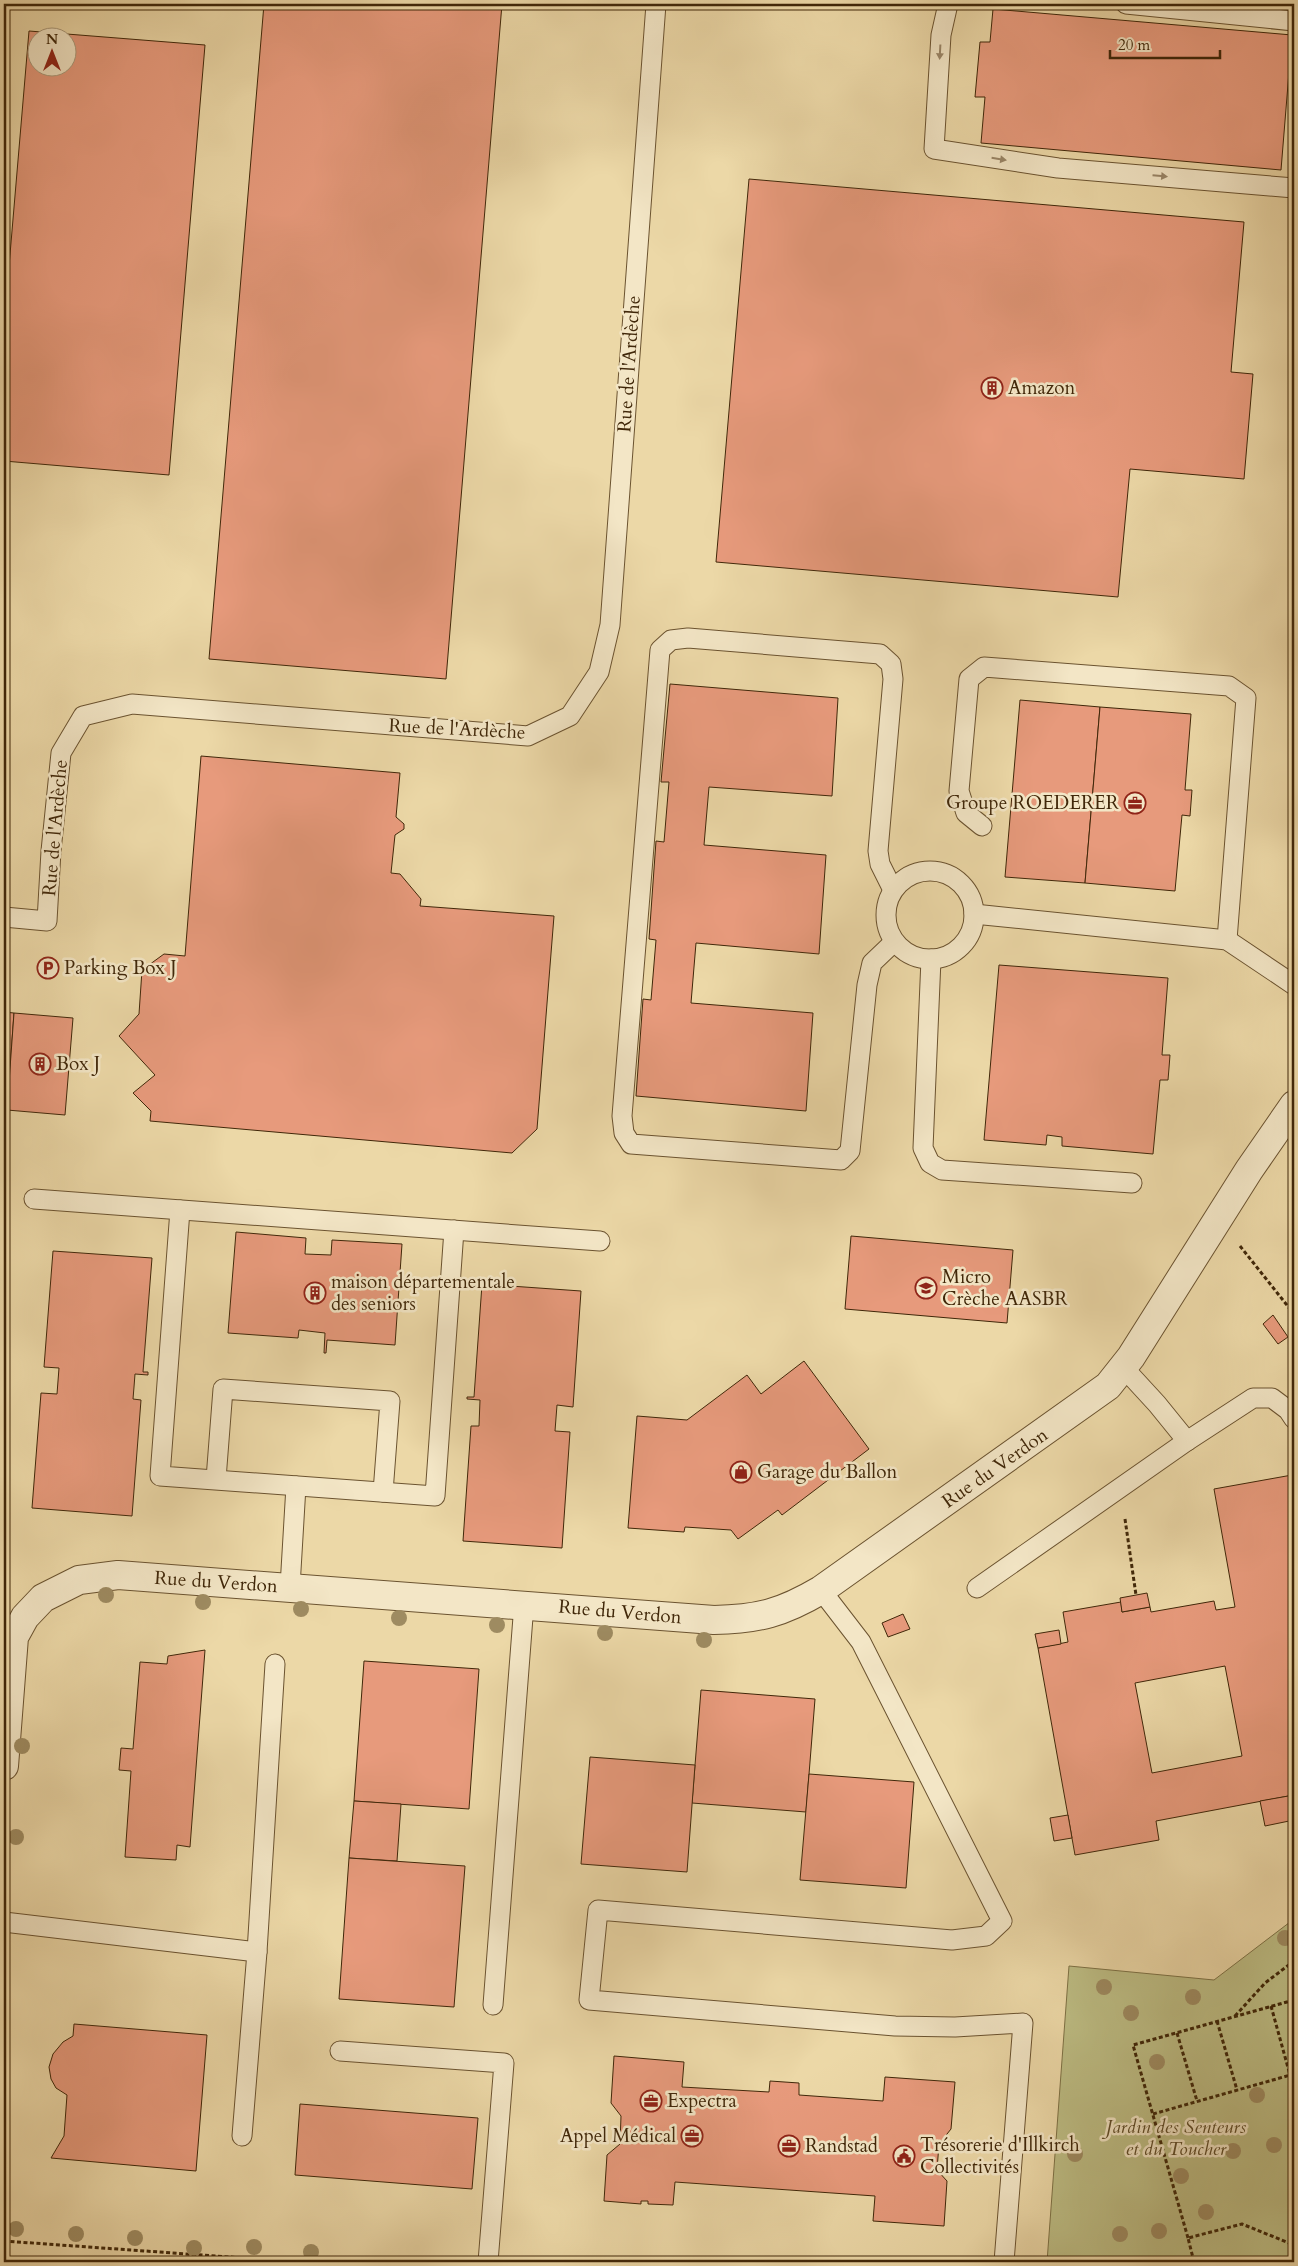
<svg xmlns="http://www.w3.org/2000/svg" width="1298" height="2266" viewBox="0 0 1298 2266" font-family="Cardo,serif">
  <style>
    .green { fill: #bdbd84; stroke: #7e7246 }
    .building { fill: #e79a7c; stroke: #402709; fill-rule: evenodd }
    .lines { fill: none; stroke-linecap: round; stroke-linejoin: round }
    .lane-casing { stroke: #6b5330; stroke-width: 21 }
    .street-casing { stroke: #6b5330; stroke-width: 30 }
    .path { stroke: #402709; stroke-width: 3; stroke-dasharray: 4 2.5; stroke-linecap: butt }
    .lane { stroke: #f3e6c6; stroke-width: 19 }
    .street { stroke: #f3e6c6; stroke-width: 28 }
    .tree { fill: #9e8b61 }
    .oneway { fill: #9a8668 }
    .labels { text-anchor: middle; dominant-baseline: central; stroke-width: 5; stroke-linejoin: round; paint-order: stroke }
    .street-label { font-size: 19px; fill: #402709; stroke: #f3e6c6 }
    .poi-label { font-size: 19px; fill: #402709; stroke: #f3e6c6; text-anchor: start }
    .park-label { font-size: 19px; font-style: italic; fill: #5f4c28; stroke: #f3e6c6 }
  </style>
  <rect width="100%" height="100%" fill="#ecd8a7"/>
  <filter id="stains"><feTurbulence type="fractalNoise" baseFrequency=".004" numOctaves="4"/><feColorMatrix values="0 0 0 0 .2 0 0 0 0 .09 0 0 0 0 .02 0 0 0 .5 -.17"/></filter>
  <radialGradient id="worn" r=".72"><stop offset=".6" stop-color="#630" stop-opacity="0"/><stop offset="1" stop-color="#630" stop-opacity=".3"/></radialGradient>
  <polygon class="green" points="1294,1919 1294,2262 1047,2262 1069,1966 1214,1980"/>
  <g class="building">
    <polygon points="264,4 502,4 446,679 209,659"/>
    <polygon points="993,9 1292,35 1281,170 981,143 985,97 975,97 980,42 990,42"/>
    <path d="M29,31L205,45L169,475L4,461V325ZM38,38H68V68H38Z"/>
    <polygon points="749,179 1244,222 1231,372 1253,374 1244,479 1130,469 1118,597 716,562"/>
    <polygon points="670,684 838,698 832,796 709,787 704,845 826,855 819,954 696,943 691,1003 813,1013 806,1111 636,1096 643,999 651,1000 656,940 649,939 656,841 664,842 669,782 661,782"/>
    <polygon points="1020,700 1100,707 1085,883 1005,877"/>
    <polygon points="1100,707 1191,714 1185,790 1192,790 1190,816 1182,815 1175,891 1085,883"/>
    <polygon points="201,756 400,773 396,817 404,824 404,829 395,835 391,873 400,874 421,899 420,906 554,916 537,1129 512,1153 150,1121 151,1111 133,1093 155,1075 119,1036 139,1014 142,970 164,954 185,956"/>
    <polygon points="999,965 1168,978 1162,1055 1170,1055 1169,1068 1168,1080 1160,1080 1153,1154 1062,1146 1062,1137 1047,1135 1046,1145 984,1140"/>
    <polygon points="4,1012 14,1013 7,1110 4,1110"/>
    <polygon points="14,1013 73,1018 65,1115 7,1110"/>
    <polygon points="236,1232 306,1238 305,1254 331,1255 332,1240 402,1244 395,1345 327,1340 326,1353 324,1353 325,1333 299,1330 298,1338 228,1333"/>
    <polygon points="851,1236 1013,1250 1007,1323 845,1309"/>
    <polygon points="53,1251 152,1258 143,1372 148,1372 148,1375 135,1374 134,1387 133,1399 141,1400 132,1516 32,1508 41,1393 57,1394 59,1368 44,1367"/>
    <polygon points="482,1284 581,1291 573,1407 557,1405 555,1431 570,1432 562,1548 463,1541 471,1426 479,1426 480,1400 467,1399 467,1397 474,1397"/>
    <polygon points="1273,1315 1288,1337 1278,1344 1263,1324"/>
    <polygon points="804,1361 869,1449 782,1515 778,1510 738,1539 731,1530 685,1527 684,1532 628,1528 637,1416 687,1420 747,1375 761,1394"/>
    <path d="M1292,1475L1294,1487V1795L1156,1821L1159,1840L1075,1855L1038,1648L1068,1642L1063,1612L1121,1602L1122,1612L1150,1607L1151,1612L1214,1601L1216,1610L1235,1607L1214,1489ZM1225,1666L1242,1756L1152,1773L1135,1683Z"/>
    <polygon points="1147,1593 1150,1607 1122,1612 1120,1598"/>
    <polygon points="903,1614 910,1629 888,1637 882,1623"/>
    <polygon points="1059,1630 1061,1644 1038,1648 1035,1634"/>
    <polygon points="205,1650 190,1847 177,1845 176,1860 125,1857 131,1771 119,1770 121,1748 133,1749 140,1662 167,1664 168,1656"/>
    <polygon points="364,1661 479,1669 469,1809 354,1801"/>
    <polygon points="701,1690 815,1699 806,1812 692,1803"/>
    <polygon points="590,1757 695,1765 687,1872 581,1864"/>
    <polygon points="809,1774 914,1782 906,1888 800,1880"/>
    <polygon points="1294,1795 1294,1820 1265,1826 1260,1801"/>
    <polygon points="354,1801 401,1804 397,1861 349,1858"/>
    <polygon points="1068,1815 1072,1838 1054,1841 1050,1818"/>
    <polygon points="349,1858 465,1866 454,2007 339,1999"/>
    <polygon points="74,2024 207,2035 196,2171 51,2158 64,2136 67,2095 56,2088 51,2079 49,2067 53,2054 63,2042 73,2036"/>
    <polygon points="614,2056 684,2062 682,2087 769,2092 770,2081 799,2083 799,2095 883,2101 885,2077 955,2082 951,2129 939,2144 937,2170 947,2181 944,2226 873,2221 875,2196 675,2182 673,2205 648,2204 648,2201 641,2201 641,2204 604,2201 607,2155 620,2144 621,2116 611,2103"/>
    <polygon points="300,2104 478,2118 472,2189 295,2175"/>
  </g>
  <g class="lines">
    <g class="lane-casing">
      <g id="lane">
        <polyline points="948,4 941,35 934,149 1058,168 1294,188"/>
        <polyline points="1126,4 1294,21"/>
        <polyline points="982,826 966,813 959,791 969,679 984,667 1229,686 1246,698 1227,940"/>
        <circle cx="930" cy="915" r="44"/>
        <polyline points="893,890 880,864 878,851 893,679 891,664 880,654 688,638 671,640 660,650 622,1116 624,1133 631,1144 841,1160 850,1151 867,985 872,963 894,942"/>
        <polyline points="974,914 1227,940 1294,985"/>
        <polyline points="4,917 47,921 51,851 61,753 83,716 132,704 528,736 570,716 599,672 610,625 656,4"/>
        <polyline points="931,959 923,1148 930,1163 942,1170 1132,1183"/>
        <polyline points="34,1199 600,1241"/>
        <polyline points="180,1210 160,1476 435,1496 454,1230"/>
        <polyline points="1123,1367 1157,1404 1187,1441"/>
        <polyline points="216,1479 223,1389 390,1401 383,1492"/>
        <polyline points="290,1587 296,1486"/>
        <polyline points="977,1588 1187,1441 1253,1398 1272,1398 1288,1410 1294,1419"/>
        <polyline points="821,1590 861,1642 1002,1921 986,1936 952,1940 598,1910 589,2000 895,2026 955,2027 1023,2023 1004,2262"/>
        <polyline points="4,1922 257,1952"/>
        <polyline points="493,2005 524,1604"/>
        <polyline points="340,2051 504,2063 488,2262"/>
        <polyline points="242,2136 257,1952 275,1664"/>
      </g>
    </g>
    <g class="street-casing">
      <path id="street" d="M4,1766L14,1637L25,1617L43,1598L79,1580L118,1575L714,1620C759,1619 782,1613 821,1590L1108,1386L1131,1357L1249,1170L1294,1105"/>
    </g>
    <g class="path">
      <polyline points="1240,1246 1294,1314"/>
      <polyline points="1125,1519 1136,1595"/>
      <polyline points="1271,2006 1290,2075"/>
      <polyline points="1235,2016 1265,1983 1294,1961"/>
      <polyline points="1217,2021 1237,2090"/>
      <polyline points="1177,2033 1197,2101"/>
      <polyline points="1153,2114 1294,2074"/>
      <polyline points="1188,2238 1133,2045 1294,2000"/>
      <polyline points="4,2241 300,2262"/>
      <polyline points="1194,2262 1188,2238 1242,2224 1294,2245"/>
    </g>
    <use href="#lane" class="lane"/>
    <use href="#street" class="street"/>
  </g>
  <g class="tree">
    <circle cx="106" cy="1595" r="8"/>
    <circle cx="203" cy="1602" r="8"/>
    <circle cx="301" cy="1609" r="8"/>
    <circle cx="399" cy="1618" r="8"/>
    <circle cx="497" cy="1625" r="8"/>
    <circle cx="605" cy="1633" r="8"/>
    <circle cx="704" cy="1640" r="8"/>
    <circle cx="22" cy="1746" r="8"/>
    <circle cx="16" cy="1837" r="8"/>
    <circle cx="1285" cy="1938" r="8"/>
    <circle cx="1104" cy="1987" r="8"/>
    <circle cx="1193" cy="1997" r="8"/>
    <circle cx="1131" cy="2013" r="8"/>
    <circle cx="1157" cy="2062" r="8"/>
    <circle cx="1257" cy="2095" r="8"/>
    <circle cx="1274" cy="2145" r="8"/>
    <circle cx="1233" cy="2151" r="8"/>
    <circle cx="1075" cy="2154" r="8"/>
    <circle cx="1181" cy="2176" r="8"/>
    <circle cx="1206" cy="2212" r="8"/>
    <circle cx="16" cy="2229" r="8"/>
    <circle cx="1159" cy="2231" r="8"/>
    <circle cx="76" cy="2234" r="8"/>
    <circle cx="1120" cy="2234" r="8"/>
    <circle cx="135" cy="2238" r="8"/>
    <circle cx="254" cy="2247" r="8"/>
    <circle cx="194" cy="2248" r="8"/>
    <circle cx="311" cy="2252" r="8"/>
  </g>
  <defs><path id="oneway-solid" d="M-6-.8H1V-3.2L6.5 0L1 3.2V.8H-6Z" transform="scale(1.25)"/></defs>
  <g class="oneway">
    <use href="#oneway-solid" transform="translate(940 52) rotate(93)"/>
    <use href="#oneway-solid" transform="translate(999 159) rotate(9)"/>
    <use href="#oneway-solid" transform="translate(1160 176) rotate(5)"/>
  </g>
  <defs>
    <g id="building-ring" transform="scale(1.125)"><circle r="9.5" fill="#f3e6c6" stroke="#8f2418" stroke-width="1.5"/><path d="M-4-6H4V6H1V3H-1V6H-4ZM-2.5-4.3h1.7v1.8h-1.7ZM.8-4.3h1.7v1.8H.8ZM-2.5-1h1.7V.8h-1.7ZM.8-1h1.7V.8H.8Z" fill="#8f2418"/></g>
    <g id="office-ring" transform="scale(1.125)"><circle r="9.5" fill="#f3e6c6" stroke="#8f2418" stroke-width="1.5"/><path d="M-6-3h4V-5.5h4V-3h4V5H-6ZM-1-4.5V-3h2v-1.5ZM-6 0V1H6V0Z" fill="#8f2418"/></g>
    <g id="parking-ring" transform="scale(1.125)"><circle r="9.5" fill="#f3e6c6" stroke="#8f2418" stroke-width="1.5"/><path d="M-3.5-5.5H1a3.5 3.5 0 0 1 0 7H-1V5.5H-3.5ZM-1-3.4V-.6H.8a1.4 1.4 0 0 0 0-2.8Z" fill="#8f2418"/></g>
    <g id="school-ring" transform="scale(1.125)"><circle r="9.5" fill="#f3e6c6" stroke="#8f2418" stroke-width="1.5"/><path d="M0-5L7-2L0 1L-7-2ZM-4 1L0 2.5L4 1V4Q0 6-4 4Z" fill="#8f2418"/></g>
    <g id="shop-ring" transform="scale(1.125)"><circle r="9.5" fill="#f3e6c6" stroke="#8f2418" stroke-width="1.5"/><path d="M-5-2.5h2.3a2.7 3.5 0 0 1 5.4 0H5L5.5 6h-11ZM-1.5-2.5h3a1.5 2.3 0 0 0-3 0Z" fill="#8f2418"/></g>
    <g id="civic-ring" transform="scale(1.125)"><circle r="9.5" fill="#f3e6c6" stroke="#8f2418" stroke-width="1.5"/><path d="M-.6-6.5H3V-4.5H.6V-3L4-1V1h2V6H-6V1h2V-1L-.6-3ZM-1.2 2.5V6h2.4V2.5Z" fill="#8f2418"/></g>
  </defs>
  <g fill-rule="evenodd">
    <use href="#building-ring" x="992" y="388"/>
    <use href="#office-ring" x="1135" y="803"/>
    <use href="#parking-ring" x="48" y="968"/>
    <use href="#building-ring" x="40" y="1064"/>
    <use href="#school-ring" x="926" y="1288"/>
    <use href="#building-ring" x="315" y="1293"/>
    <use href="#shop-ring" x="741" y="1472"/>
    <use href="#office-ring" x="651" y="2101"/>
    <use href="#office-ring" x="692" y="2136"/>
    <use href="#office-ring" x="789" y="2146"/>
    <use href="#civic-ring" x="904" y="2156"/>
  </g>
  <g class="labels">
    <g class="street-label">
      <text transform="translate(629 364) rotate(-86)">Rue de l'Ardèche</text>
      <text transform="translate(457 729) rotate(3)">Rue de l'Ardèche</text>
      <text transform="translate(55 828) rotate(-85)">Rue de l'Ardèche</text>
      <text transform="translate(995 1468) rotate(-35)">Rue du Verdon</text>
      <text transform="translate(216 1582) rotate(4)">Rue du Verdon</text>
      <text transform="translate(620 1612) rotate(5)">Rue du Verdon</text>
    </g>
    <g class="poi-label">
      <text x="1008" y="388">Amazon</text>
      <text x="1119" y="803" text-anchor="end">Groupe ROEDERER</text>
      <text x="64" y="968">Parking Box J</text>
      <text x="56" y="1064">Box J</text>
      <text x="942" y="1277">Micro<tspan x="942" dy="22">Crèche AASBR</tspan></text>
      <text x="331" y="1282">maison départementale<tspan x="331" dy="22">des seniors</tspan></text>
      <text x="757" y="1472">Garage du Ballon</text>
      <text x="667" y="2101">Expectra</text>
      <text x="676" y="2136" text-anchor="end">Appel Médical</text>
      <text x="920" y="2145">Trésorerie d'Illkirch<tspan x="920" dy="22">Collectivités</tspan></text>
      <text x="805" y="2146">Randstad</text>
    </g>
    <g class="park-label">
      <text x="1176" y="2127">Jardin des Senteurs<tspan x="1176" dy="22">et du Toucher</tspan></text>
    </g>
  </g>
  <rect width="1298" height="2266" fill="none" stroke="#ecd8a7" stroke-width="20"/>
  <rect x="5" y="5" width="1288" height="2256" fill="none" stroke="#402709" stroke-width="2.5"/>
  <rect x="10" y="10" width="1278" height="2246" fill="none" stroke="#402709"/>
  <g transform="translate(52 52)"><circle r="24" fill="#f3e6c6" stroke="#ab9a7a"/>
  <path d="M0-4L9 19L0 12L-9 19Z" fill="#8f2418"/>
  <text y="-8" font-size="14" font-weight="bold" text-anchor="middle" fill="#402709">N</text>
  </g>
  <path d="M1110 50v8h110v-8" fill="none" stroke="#402709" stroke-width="2.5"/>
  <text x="1118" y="50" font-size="15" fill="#402709" stroke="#f3e6c6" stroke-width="4" paint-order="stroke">20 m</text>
  <rect width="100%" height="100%" filter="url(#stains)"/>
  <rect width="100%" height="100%" fill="url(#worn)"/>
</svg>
